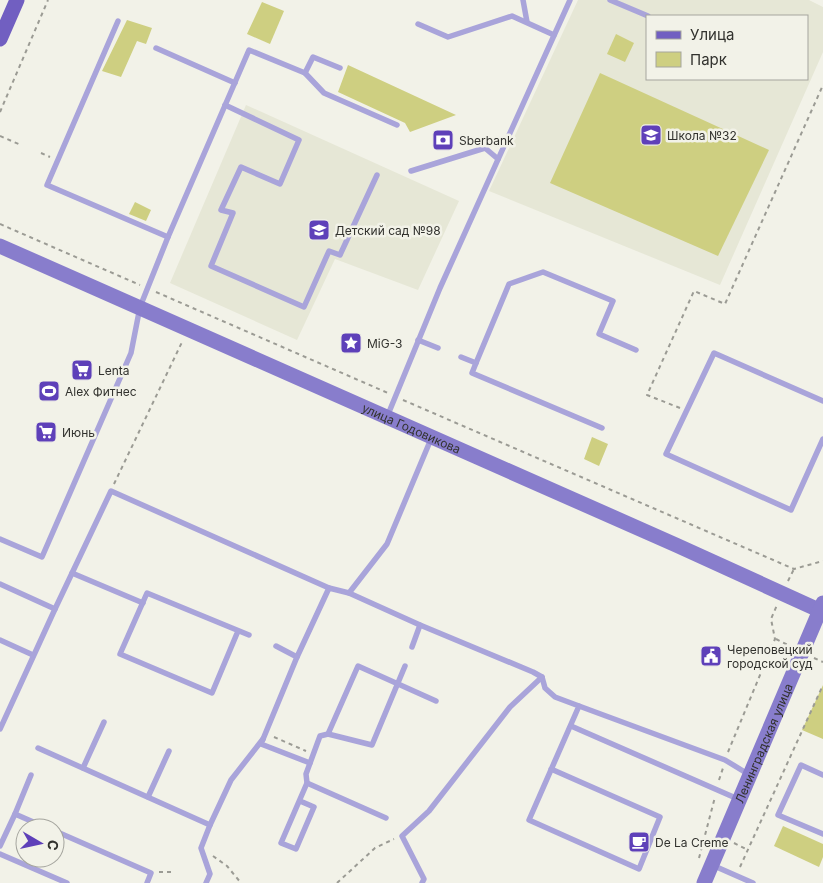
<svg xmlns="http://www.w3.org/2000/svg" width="823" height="883" viewBox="0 0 823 883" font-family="Inter,sans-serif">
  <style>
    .built { fill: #e6e7d6; fill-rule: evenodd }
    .green { fill: #cecf81 }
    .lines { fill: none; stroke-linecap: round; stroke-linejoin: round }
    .path { stroke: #9b9b94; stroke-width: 2; stroke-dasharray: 4 4; stroke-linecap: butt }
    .lane { stroke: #a9a4da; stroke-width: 5.5 }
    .secondary { stroke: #887dcc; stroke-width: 15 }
    .primary { stroke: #715fc1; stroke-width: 15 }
    .labels { text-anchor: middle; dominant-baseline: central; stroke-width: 5; stroke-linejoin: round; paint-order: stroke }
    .poi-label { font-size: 12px; fill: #32322e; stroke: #f2f2e8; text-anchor: start }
    .street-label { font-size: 12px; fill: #32322e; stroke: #f2f2e8 }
  </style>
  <rect width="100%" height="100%" fill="#f2f2e8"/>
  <g class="built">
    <path d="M578,0H809L823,7V52L720,285L489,191ZM647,16H807V79H647Z"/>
    <polygon points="246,105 459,201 418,290 335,259 297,340 170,283"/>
  </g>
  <g class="green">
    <polygon points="262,2 284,11 270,44 247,34"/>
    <polygon points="127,20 152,28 146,44 137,41 121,77 102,71"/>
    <polygon points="616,34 634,43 625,62 607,54"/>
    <polygon points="348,65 456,115 410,132 405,123 338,92"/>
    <polygon points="600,73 769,150 718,256 550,183"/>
    <polygon points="135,202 151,210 146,221 129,214"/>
    <polygon points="592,437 608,444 599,466 584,459"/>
    <polygon points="823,685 823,739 802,730"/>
    <polygon points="783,826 823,844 823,857 819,867 774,846"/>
  </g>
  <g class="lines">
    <g class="path">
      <polyline points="0,112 48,0"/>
      <polyline points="0,136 21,145"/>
      <polyline points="41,153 50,157"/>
      <polyline points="0,224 140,285"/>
      <polyline points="156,292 388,393"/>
      <polyline points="403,400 794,569 823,561"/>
      <polyline points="680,408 647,395 694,291 725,304 823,85"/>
      <polyline points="114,484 183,340"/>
      <polyline points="788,581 794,569"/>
      <polyline points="776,639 790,646"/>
      <polyline points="814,658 823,662"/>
      <polyline points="274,737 306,751"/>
      <polyline points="728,752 775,639 771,619 777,605"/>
      <polyline points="719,780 723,768"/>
      <polyline points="734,843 748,850"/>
      <polyline points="213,856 227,866 241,883"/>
      <polyline points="699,858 715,797"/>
      <polyline points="740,867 823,685"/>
      <polyline points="159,872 175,872"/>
      <polyline points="337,883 375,848 394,839"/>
    </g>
    <g class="lane">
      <polyline points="523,0 527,22"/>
      <polyline points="610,0 648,16"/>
      <polyline points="118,21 47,185 168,237"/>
      <polyline points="418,24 448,37 512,16 554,35"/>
      <polyline points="156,48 235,83"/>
      <polyline points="305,73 313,57 340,68"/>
      <polyline points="225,105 299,140 280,184 241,167 221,210 233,213 211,266 304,307 329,251 340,255 377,175"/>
      <polyline points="411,171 485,148 498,159"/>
      <polyline points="418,340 438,348"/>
      <polyline points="461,357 476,363 509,284 543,272 613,301 599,334 636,350"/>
      <polyline points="476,363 472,373 602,428"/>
      <polyline points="823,401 714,353 666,454 791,510 823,439"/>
      <polyline points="387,417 440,288 570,0"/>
      <polyline points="0,539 42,557 131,353 140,307 168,237 249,50 305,73 324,93 397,125"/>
      <polyline points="72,573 143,603"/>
      <polyline points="0,584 55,609 0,729"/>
      <polyline points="55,609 111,491 329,588"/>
      <polyline points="238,631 212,693 120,654 147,593 249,635"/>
      <polyline points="0,640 33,655"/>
      <polyline points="276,646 297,657"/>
      <polyline points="412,647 420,625"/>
      <polyline points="542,677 545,688 555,697 579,706 529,820 639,869 660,817 551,769"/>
      <polyline points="579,706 725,760 748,774"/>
      <polyline points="571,726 738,799"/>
      <polyline points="328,734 372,745 405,666"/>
      <polyline points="38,748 210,825 231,780 263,739"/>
      <polyline points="310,763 261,744 297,657 329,588 349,593"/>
      <polyline points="83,768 104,722"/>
      <polyline points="823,775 801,765 778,815 823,834"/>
      <polyline points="307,783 386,818"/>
      <polyline points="148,797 169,751"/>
      <polyline points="300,801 314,807 296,849 281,843 307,783 306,774 320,736 328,734 358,666 436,701"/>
      <polyline points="15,814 31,775"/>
      <polyline points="55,831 151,873 147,883"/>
      <polyline points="0,846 15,814 47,828"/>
      <polyline points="0,854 67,883"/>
      <polyline points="712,865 753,883"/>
      <polyline points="206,883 210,874 201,848 210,825"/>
      <polyline points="422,883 424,879 402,836 429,811 510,707 542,677 533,672 420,625 349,593 387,544 431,439"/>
    </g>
    <g class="secondary">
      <path id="s1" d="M0,246L676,545L823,612"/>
      <path id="s2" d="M704,883L823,603"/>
    </g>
    <polyline class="primary" points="0,39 17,0"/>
  </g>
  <defs>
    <g id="school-square" transform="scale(1.125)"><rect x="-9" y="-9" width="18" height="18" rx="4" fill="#5e40b9" stroke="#f2f2e8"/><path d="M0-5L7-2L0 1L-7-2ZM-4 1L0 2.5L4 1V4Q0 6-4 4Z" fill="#fff"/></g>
    <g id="bank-square" transform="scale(1.125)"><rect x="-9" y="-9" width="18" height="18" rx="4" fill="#5e40b9" stroke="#f2f2e8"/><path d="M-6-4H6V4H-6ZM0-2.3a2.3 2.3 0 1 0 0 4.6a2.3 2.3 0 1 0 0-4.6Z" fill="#fff"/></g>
    <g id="sight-square" transform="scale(1.125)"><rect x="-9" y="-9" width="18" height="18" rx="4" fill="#5e40b9" stroke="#f2f2e8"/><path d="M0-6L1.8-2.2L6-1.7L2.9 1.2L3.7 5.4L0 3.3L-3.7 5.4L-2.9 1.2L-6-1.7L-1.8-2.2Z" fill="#fff"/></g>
    <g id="supermarket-square" transform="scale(1.125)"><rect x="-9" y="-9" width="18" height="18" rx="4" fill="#5e40b9" stroke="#f2f2e8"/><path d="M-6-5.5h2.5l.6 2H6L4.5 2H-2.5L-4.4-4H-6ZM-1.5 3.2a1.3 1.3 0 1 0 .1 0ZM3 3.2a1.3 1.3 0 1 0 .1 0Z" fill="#fff"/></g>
    <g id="stadium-square" transform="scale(1.125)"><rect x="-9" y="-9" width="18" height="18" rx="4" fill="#5e40b9" stroke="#f2f2e8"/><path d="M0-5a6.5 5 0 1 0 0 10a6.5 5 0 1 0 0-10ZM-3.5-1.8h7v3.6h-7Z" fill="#fff"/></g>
    <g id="civic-square" transform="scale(1.125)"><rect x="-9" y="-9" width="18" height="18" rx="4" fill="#5e40b9" stroke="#f2f2e8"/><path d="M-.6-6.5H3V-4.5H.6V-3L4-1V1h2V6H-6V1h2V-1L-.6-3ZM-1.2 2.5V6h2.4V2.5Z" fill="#fff"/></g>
    <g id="cafe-square" transform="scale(1.125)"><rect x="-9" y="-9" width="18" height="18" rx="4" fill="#5e40b9" stroke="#f2f2e8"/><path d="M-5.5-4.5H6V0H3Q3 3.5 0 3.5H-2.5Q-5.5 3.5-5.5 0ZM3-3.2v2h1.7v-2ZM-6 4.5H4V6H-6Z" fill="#fff"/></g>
  </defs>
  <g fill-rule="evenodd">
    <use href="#school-square" x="651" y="135"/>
    <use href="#bank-square" x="443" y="140"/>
    <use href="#school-square" x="319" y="230"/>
    <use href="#sight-square" x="351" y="343"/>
    <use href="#supermarket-square" x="82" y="370"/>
    <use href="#stadium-square" x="49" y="391"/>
    <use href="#supermarket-square" x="46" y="432"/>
    <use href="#civic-square" x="711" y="656"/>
    <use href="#cafe-square" x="639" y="842"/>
  </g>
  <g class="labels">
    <g class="poi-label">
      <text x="667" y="135">Школа №32</text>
      <text x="459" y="140">Sberbank</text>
      <text x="335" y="230">Детский сад №98</text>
      <text x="367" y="343">MiG-3</text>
      <text x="98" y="370">Lenta</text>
      <text x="65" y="391">Alex Фитнес</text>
      <text x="62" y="432">Июнь</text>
      <text x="727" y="649">Череповецкий<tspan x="727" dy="14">городской суд</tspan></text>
      <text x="655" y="842">De La Creme</text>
    </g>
    <g class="street-label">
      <text stroke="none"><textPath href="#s1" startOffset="450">улица Годовикова</textPath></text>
      <text stroke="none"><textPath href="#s2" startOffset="152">Ленинградская улица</textPath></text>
    </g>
  </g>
  <rect x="646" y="15" width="162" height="65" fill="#f2f2e8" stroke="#a5a59e"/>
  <rect x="656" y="31" width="25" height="8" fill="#715fc1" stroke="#a5a59e"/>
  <text x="690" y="40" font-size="15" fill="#32322e">Улица</text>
  <rect x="656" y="52" width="25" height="15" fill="#cecf81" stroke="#a5a59e"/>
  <text x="690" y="65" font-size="15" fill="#32322e">Парк</text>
  <g transform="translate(40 843) rotate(99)"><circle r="24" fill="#f2f2e8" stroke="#a5a59e"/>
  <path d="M0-4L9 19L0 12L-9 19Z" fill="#5e40b9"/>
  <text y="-8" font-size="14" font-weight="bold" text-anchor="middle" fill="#32322e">С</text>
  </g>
</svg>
